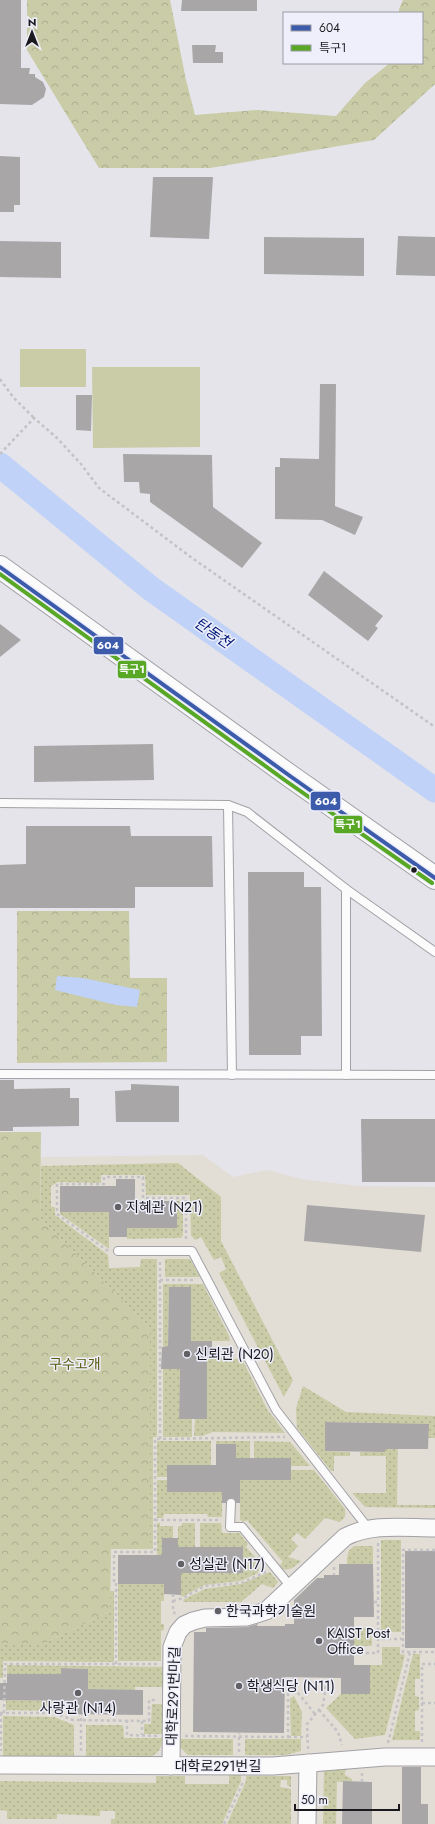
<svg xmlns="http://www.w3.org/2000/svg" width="435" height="1824" viewBox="0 0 435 1824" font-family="Jost,'Noto Sans KR',sans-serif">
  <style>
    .education { fill: #e2ddd5 }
    .grass { fill: url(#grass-dots) }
    .forest { fill: url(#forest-crowns) }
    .pitch { fill: #c9cca6 }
    .water { fill: #c0d2f8 }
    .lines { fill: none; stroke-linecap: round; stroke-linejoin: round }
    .river { stroke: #c0d2f8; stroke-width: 25 }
    .building { fill: #a8a6a7 }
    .lane-casing { stroke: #a1a1a6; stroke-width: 10 }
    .street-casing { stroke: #a1a1a6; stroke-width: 19 }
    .secondary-casing { stroke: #a1a1a6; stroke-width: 24 }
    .path { stroke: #c3c3c5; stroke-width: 2.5; stroke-dasharray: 3 3; stroke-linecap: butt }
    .lane { stroke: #fbfbfc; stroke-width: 8 }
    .street { stroke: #fbfbfc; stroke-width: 17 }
    .secondary { stroke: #fbfbfc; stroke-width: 22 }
    .bus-1-casing { stroke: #eeeffb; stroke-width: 7 }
    .bus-2-casing { stroke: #eeeffb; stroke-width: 7 }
    .bus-1 { stroke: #3d5bab; stroke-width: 4 }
    .bus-2 { stroke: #58a825; stroke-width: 4 }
    .bus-dot { fill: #1a1a1e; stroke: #eeeffb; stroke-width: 1.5 }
    .poi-dot { fill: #616165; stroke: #eeeffb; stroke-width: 1.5 }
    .labels { text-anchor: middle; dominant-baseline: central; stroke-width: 3; stroke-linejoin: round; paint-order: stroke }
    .poi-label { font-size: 14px; fill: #1a1a1e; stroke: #eeeffb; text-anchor: start }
    .park-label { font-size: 14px; fill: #585b0c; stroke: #eeeffb }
    .street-label { font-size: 14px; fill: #1a1a1e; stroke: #eeeffb }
    .water-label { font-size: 15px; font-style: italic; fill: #001977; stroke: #eeeffb }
    .line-badge { stroke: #eeeffb; stroke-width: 1.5 }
    .badge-label { font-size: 11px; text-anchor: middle; font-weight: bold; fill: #fff }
  </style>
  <defs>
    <pattern id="grass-dots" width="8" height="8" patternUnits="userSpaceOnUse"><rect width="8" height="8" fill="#c9cca6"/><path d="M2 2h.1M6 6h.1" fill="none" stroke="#acaf8e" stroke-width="1.8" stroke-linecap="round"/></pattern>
    <pattern id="forest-crowns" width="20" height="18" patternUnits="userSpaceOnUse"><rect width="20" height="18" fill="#c9cca6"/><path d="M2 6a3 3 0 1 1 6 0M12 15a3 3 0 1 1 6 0" fill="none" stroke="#acaf8e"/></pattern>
  </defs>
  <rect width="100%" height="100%" fill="#e4e4ea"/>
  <polygon class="education" points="203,1155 233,1177 267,1170 301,1179 358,1186 435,1187 435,1824 0,1824 0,1399 13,1169 43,1157"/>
  <g class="grass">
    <polygon points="178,1163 221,1197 221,1241 293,1380 284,1397 219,1273 226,1269 221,1257 214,1260 201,1237 195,1240 191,1235 190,1195 146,1195 145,1175 101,1175 101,1183 58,1182 51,1186 51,1207 55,1207 55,1215 108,1255 109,1268 140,1267 141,1259 157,1259 157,1437 153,1437 153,1549 150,1549 150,1328 40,1218 41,1166"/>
    <polygon points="177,1201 183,1201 183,1235 181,1238 127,1239 127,1228 177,1228"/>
    <polygon points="60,1212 109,1212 109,1249 60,1214"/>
    <polygon points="165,1259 190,1259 200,1277 165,1277"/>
    <polygon points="163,1284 203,1284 229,1336 230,1341 191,1341 191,1288 169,1287 168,1347 163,1346"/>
    <polygon points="207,1358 242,1359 267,1409 285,1433 213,1432 202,1436 194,1436 195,1419 207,1419"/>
    <polygon points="163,1369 180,1369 179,1419 192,1419 192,1437 163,1437"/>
    <polygon points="303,1386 346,1412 435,1416 435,1438 428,1438 428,1424 398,1424 397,1505 435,1505 435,1508 365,1507 352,1493 386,1493 386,1456 360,1456 360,1452 385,1452 385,1423 325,1422 325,1451 350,1452 350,1456 334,1456 334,1471 331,1471 297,1428 296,1408"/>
    <polygon points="157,1441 211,1441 211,1465 167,1465 167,1477 157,1477"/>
    <polygon points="216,1441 250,1441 250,1458 236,1458 236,1444 216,1444"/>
    <polygon points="254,1441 290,1442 310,1466 291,1466 254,1458"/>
    <path d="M291,1470H314L345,1509C346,1516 345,1518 340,1522L325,1518L305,1539L297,1533L291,1539L298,1546L288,1557L301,1561C295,1566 291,1571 282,1569L280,1565L283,1562L247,1520L243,1522L240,1519V1480H291Z"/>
    <polygon points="157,1480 167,1480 167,1492 222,1492 222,1517 208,1517 207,1514 164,1514 163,1518 157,1518"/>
    <polygon points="157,1523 160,1523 160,1526 173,1526 173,1538 162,1538 162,1555 157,1555"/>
    <polygon points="182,1523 195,1523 195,1547 178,1547 178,1526 182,1526"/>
    <polygon points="200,1523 221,1523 222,1533 239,1533 248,1544 246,1547 256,1558 259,1556 260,1559 258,1573 240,1581 204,1585 182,1597 181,1595 181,1573 243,1573 243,1547 200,1547"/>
    <rect x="381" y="1540" width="20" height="92"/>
    <path d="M355,1546H373V1564H347C347,1555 347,1550 355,1546Z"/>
    <polygon points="270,1572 278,1582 273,1588 262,1584 241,1602 184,1602 183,1600 205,1589 241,1584"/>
    <polygon points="118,1584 164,1584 164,1601 161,1601 161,1624 164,1624 164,1630 161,1631 161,1661 118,1661"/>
    <polygon points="110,1591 114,1591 114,1662 3,1661 3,1678 0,1678 0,1643 45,1643 110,1611"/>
    <polygon points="354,1628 371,1628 372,1646 354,1646"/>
    <polygon points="382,1647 400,1647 400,1654 405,1655 385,1735 355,1739 326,1708 341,1694 370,1694 370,1665 382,1665"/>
    <polygon points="413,1654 420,1654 420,1679 415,1679 415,1696 419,1697 419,1710 415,1711 415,1731 420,1731 420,1740 392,1740"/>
    <polygon points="7,1665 164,1667 164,1687 135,1687 135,1690 88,1689 88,1669 61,1668 61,1674 7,1674"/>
    <polygon points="294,1696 302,1712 301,1736 291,1736 290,1699"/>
    <polygon points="6,1700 55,1701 55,1711 6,1710"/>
    <polygon points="152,1704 162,1704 162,1734 144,1734 144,1724 151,1724"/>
    <polygon points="3,1716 54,1717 74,1725 74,1756 3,1756"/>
    <path d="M86,1725H123L124,1738H162C162,1748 159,1753 150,1757L86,1756Z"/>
    <polygon points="180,1739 233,1739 233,1755 188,1755 180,1747"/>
    <polygon points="245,1739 301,1739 301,1751 286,1755 245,1755"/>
    <polygon points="351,1765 345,1771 345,1775 352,1779 352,1781 337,1782 336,1824 323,1824 324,1768"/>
    <polygon points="229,1775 241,1775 241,1781 222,1824 111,1824 111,1819 115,1819 115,1811 100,1811 100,1816 57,1814 57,1819 7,1819 7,1811 0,1810 0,1781 156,1783 156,1776 185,1776 185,1784 229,1784"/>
    <polygon points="246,1776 291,1776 291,1787 287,1785 287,1780 281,1780 280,1787 291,1789 291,1824 227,1824 246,1781"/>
  </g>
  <g class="forest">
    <polygon points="27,0 170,0 186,80 195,115 257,110 336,116 365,83 390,63 422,63 422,13 399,13 399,9 403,0 435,0 435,84 374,140 210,168 99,168 27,50"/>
    <polygon points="17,911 129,911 130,978 167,978 167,1062 17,1063"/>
    <polygon points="0,1132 41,1132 40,1218 150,1328 150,1549 111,1549 110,1611 45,1643 0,1643"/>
  </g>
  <g class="pitch">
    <rect x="20" y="349" width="66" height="38"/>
    <polygon points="92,367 200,367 200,447 93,448"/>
  </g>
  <polygon class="water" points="57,976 83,978 140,990 137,1007 116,1005 55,990"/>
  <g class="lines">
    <polyline class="river" points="0,465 150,588 435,790"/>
  </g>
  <g class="building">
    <polygon points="0,0 21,0 21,68 30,68 29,74 35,74 35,77 43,82 46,89 44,97 32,105 0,104"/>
    <polygon points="182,0 257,0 257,11 181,11"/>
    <polygon points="192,45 216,45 215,52 223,52 223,63 193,63"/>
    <polygon points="0,156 20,157 20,205 14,205 14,212 0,212"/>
    <polygon points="153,177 213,177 209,239 150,237"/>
    <polygon points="398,236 435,237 435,276 396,275"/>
    <polygon points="264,237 364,238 364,276 264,274"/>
    <polygon points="0,241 61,242 61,278 0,277"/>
    <polygon points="320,384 336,384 335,506 363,517 355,535 322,520 275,519 275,467 280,467 280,458 319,459"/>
    <polygon points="76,395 92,395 91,431 76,430"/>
    <polygon points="123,454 212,455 213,507 262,543 242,568 150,502 150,494 140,493 139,482 124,482"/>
    <polygon points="324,571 383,616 375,626 378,628 368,641 308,595"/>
    <polygon points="0,624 21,640 0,657"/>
    <polygon points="153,744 154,780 34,782 34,746"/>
    <polygon points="26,826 130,826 131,836 212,836 213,887 135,887 135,908 0,908 0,865 26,864"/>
    <polygon points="248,872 304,872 304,887 321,887 322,1036 301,1036 301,1055 249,1055"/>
    <polygon points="0,1080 14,1080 14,1089 70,1088 70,1098 79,1098 79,1126 13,1127 13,1131 0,1131"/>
    <polygon points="131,1084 179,1086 179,1122 116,1122 115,1091 131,1090"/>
    <polygon points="361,1119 435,1119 435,1182 362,1182"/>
    <polygon points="116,1179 135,1179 135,1201 177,1201 177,1228 127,1228 127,1237 109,1237 109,1212 60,1212 60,1186 116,1186"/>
    <polygon points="307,1205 425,1215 421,1252 304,1241"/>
    <polygon points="169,1287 191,1287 191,1341 212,1341 212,1358 207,1358 207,1419 179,1419 180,1369 161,1369 162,1347 168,1346"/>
    <polygon points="325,1422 429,1424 428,1449 385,1449 385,1452 325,1451"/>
    <polygon points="216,1444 236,1444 236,1458 291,1458 291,1480 240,1480 240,1503 236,1503 234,1499 231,1498 227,1500 226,1503 222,1503 222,1492 167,1492 167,1465 216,1465"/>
    <polygon points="162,1538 178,1538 178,1547 243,1547 243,1573 181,1573 181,1595 164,1594 164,1584 118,1584 118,1555 162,1555"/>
    <rect x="405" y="1551" width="30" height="97"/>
    <polygon points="339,1564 373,1564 374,1617 354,1617 354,1665 370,1665 370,1694 341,1694 341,1678 285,1677 284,1733 193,1732 194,1632 206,1632 206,1628 247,1627 258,1624 257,1626 285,1626 285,1624 294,1624 294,1600 317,1578 324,1578 324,1575 339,1575"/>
    <polygon points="61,1668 88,1669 88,1689 143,1690 143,1715 72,1714 72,1701 0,1700 0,1683 7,1683 7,1674 61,1674"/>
    <polygon points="402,1767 421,1767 421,1804 428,1804 428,1824 402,1824"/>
    <polygon points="343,1781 372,1782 372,1824 342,1824"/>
  </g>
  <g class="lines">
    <g class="lane-casing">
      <g id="lane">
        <polyline points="0,803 228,805 247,812 346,889 435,952"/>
        <polyline points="228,805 232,1075"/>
        <polyline points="346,889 346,1075"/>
        <polyline points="0,1074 435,1075"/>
        <polyline points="118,1251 192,1251 276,1410 368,1528"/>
        <polyline points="231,1503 230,1527 242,1527 291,1587"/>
      </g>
    </g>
    <g class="street-casing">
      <g id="street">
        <polyline points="0,1765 273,1766 385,1757 435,1757"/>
        <path d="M171,1766L172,1647L178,1632L184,1625L193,1621L205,1618L247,1617L266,1611L345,1537C372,1523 405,1528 435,1528"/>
        <polyline points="307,1824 308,1763"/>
      </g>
    </g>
    <g class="secondary-casing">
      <polyline id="secondary" points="0,567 290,776 435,878"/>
    </g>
    <g class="path">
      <polyline points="0,379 13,397 34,418"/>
      <polyline points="0,454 34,418 57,438 81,464 99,488 192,558 435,727"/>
      <polyline points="108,1251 57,1214 57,1184 104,1184 104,1177 143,1177 143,1198 186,1198 186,1242"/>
      <polyline points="160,1280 196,1280"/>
      <polyline points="212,1351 234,1351"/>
      <polyline points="160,1439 160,1261"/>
      <polyline points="155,1520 220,1520"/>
      <polyline points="378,1543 378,1602"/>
      <polyline points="435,1550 403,1550 403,1652 435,1652"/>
      <polyline points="334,1567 334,1575"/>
      <polyline points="173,1594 173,1610 175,1614"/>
      <polyline points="173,1601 183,1598 205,1586 241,1583 266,1572"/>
      <polyline points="374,1602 378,1602 378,1639"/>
      <polyline points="354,1653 378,1653 378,1639 403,1639"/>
      <polyline points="116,1664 116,1583 114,1583 114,1552 155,1552 155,1439 285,1437"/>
      <polyline points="294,1688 315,1714"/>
      <polyline points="422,1703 435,1703"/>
      <polyline points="319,1710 338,1732 342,1745"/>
      <polyline points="0,1713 54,1713 73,1720 149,1721 149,1700 157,1700"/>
      <polyline points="1,1713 1,1751"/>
      <polyline points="4,1713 5,1664 157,1664"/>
      <polyline points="127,1720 127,1735 158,1736"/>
      <polyline points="142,1721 142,1735"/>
      <polyline points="185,1736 288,1737 288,1694 294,1688 294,1677"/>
      <polyline points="288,1737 307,1737"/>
      <polyline points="422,1742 422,1664 435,1664"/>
      <polyline points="388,1743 410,1652"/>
      <polyline points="308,1749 307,1724 323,1705 327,1678"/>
      <polyline points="81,1751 81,1714"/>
      <polyline points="239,1752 239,1732"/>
      <polyline points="362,1782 362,1773"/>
      <polyline points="224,1824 244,1780"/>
    </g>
    <use href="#lane" class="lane"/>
    <use href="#street" class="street"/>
    <use href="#secondary" class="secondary"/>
    <g class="bus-1-casing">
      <polyline id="bus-1" points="0,567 290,776 435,878"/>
    </g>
    <g class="bus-2-casing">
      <polyline id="bus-2" points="0,574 286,781 432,883"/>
    </g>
    <use href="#bus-1" class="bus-1"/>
    <use href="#bus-2" class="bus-2"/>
  </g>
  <circle class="bus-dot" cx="414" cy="870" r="3.5"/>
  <g class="poi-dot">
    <circle cx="118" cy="1207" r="4"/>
    <circle cx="187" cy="1354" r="4"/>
    <circle cx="181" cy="1564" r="4"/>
    <circle cx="218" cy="1611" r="4"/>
    <circle cx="319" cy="1641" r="4"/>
    <circle cx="239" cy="1686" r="4"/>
    <circle cx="78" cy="1693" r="4"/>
  </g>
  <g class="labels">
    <g class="poi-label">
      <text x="126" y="1207">지혜관 (N21)</text>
      <text x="195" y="1354">신뢰관 (N20)</text>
      <text x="189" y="1564">성실관 (N17)</text>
      <text x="226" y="1611">한국과학기술원</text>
      <text x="327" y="1633">KAIST Post<tspan x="327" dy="16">Office</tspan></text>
      <text x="247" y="1686">학생식당 (N11)</text>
      <text x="78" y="1708" text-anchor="middle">사랑관 (N14)</text>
    </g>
    <g class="park-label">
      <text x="75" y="1364">구수고개</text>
    </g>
    <g class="street-label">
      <text transform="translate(173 1696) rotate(-88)">대학로291번마길</text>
      <text x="218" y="1766">대학로291번길</text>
    </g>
    <g class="water-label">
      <text transform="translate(213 633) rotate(35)">탄동천</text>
    </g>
  </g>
  <g class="line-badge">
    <rect x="93" y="636" width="31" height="19" rx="4" fill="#3d5bab"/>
    <rect x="117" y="660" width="30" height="19" rx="4" fill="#58a825"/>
    <rect x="310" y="791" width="31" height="20" rx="4" fill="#3d5bab"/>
    <rect x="333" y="815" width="30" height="19" rx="4" fill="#58a825"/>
  </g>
  <g class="badge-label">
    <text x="108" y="649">604</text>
    <text x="132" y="673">특구1</text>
    <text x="326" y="805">604</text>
    <text x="348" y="828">특구1</text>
  </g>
  <rect x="283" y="12" width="140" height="52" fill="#eeeffb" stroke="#999aa3"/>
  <rect x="291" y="25" width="20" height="6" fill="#3d5bab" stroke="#999aa3"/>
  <text x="319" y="32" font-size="12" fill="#1a1a1e">604</text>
  <rect x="291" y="45" width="20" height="6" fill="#58a825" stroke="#999aa3"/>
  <text x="319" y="52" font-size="12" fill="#1a1a1e">특구1</text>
  <g transform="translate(32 32)" stroke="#eeeffb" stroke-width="3" paint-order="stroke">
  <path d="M0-3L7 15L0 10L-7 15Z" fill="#1a1a1e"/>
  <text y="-6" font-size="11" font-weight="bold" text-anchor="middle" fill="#1a1a1e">N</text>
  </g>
  <path d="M295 1804v6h104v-6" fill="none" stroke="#1a1a1e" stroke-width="2"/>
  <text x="301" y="1804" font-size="12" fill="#1a1a1e" stroke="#eeeffb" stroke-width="3" paint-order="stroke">50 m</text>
</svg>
